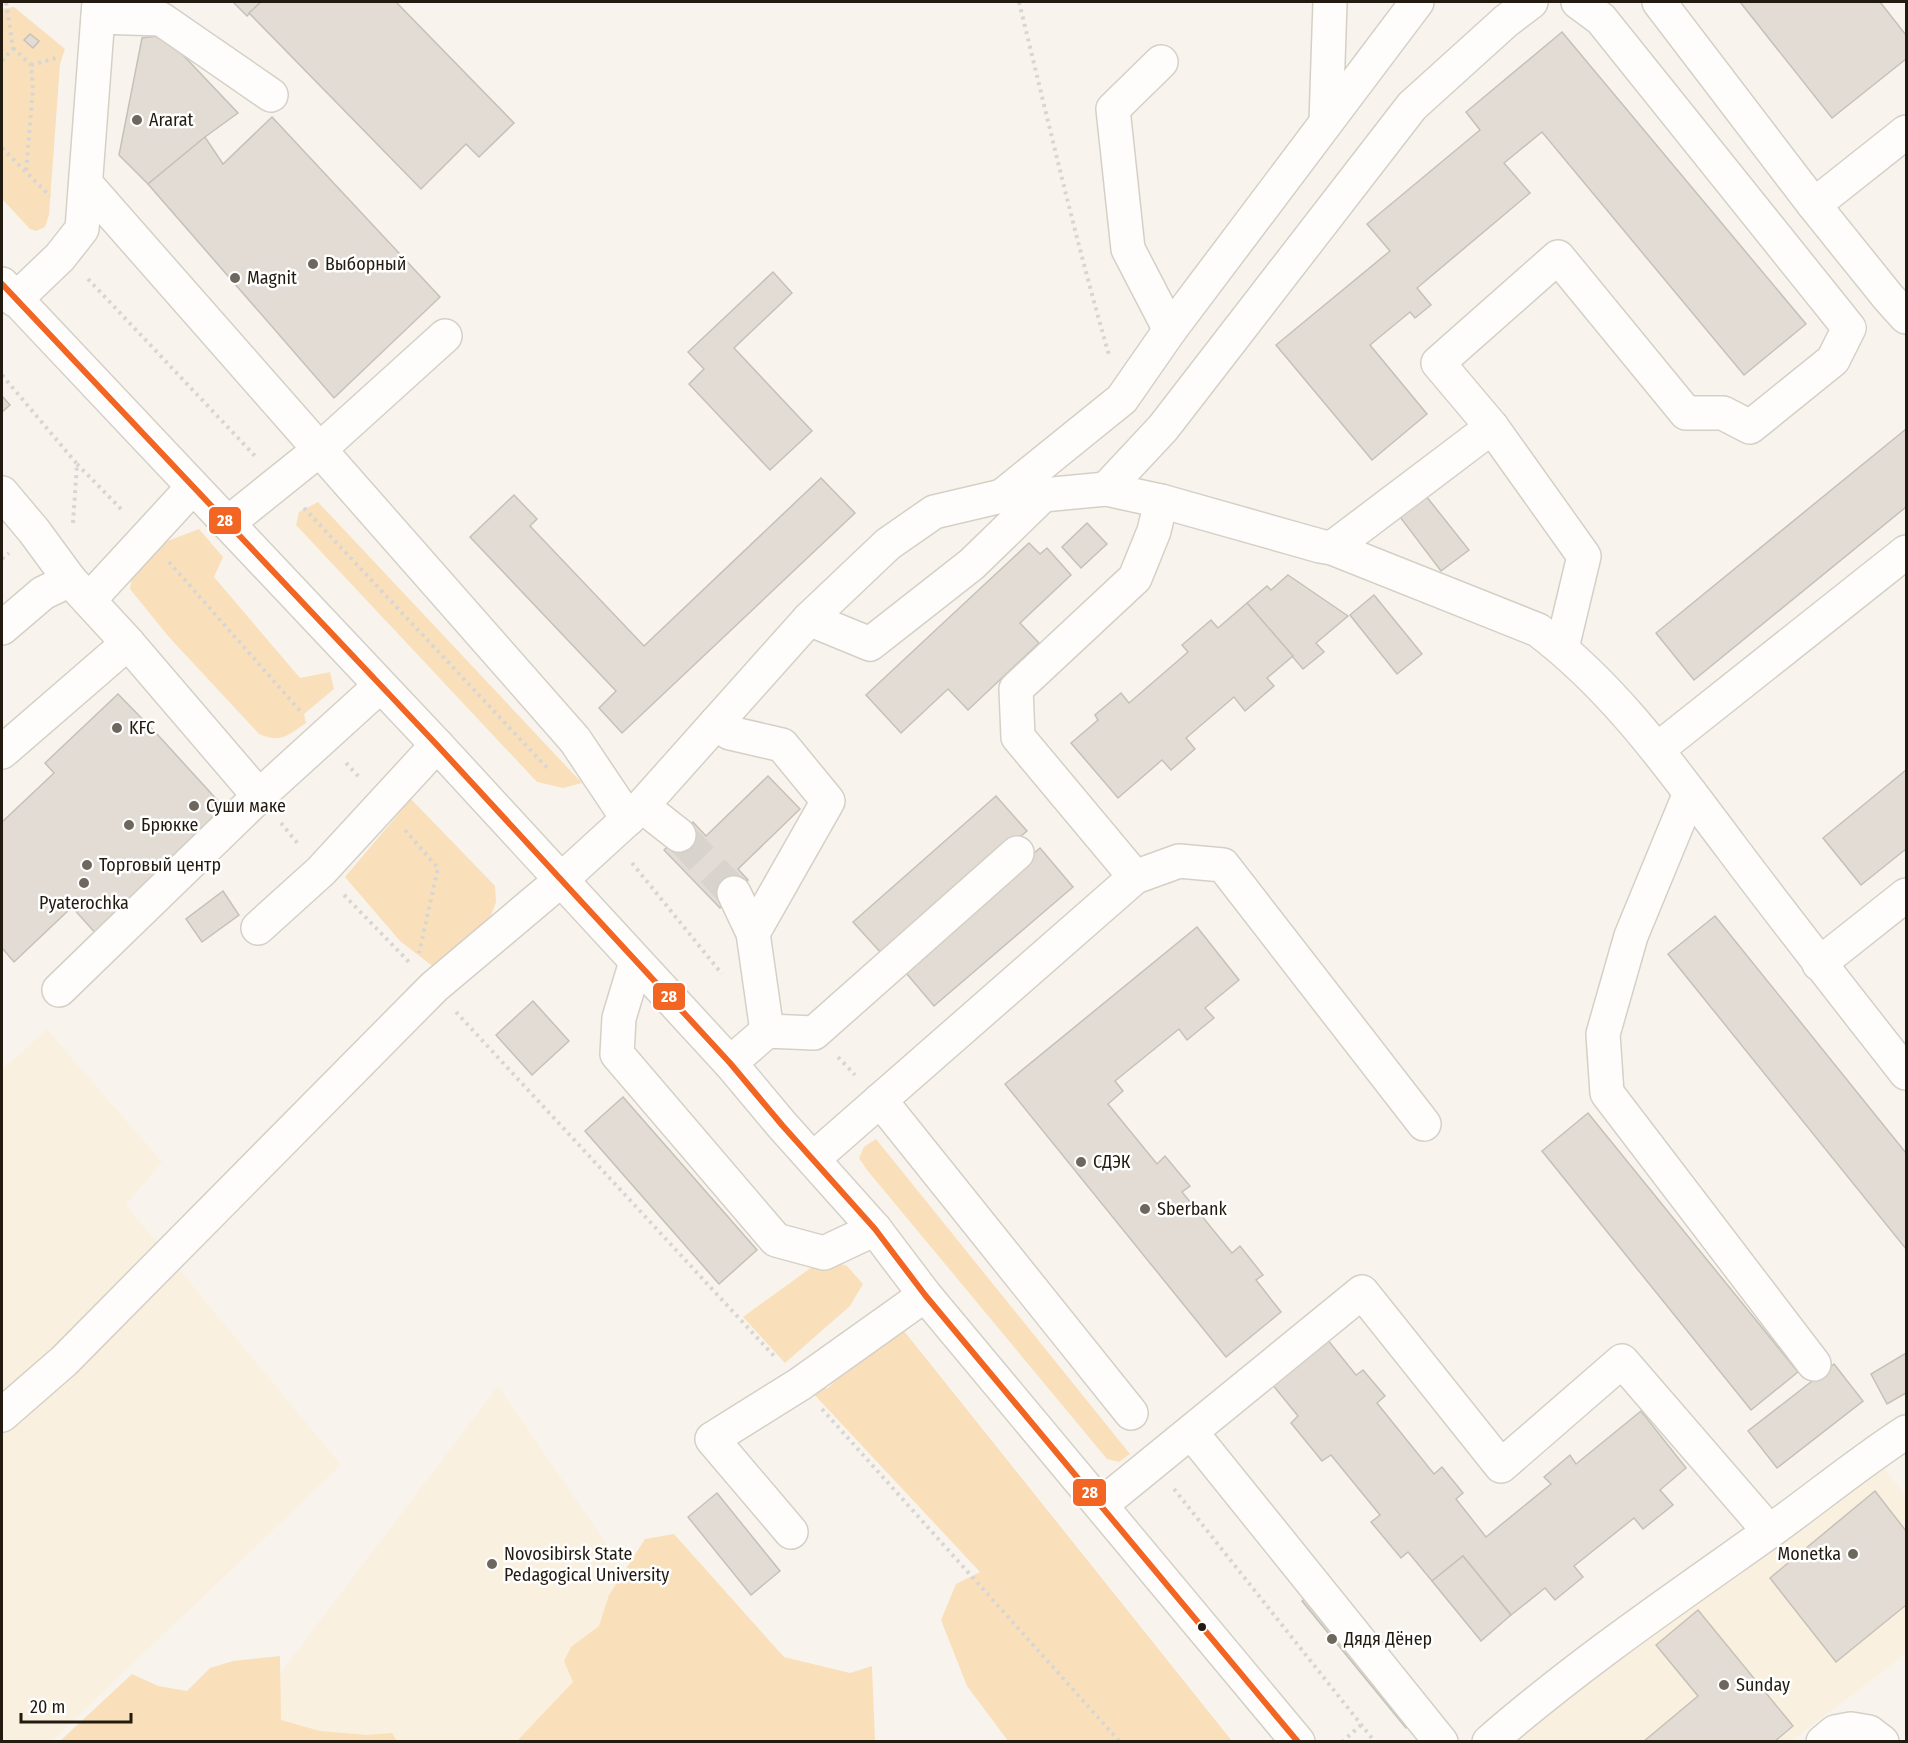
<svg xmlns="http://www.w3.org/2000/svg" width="1908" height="1743" viewBox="0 0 1908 1743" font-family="'Fira Sans Condensed',sans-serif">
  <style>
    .built { fill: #faf0e0 }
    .green { fill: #f9e0ba }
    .building { fill: #e2dcd4; stroke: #c6c1b8; stroke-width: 1.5 }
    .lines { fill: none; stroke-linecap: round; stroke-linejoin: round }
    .minor-tunnel { stroke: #d8d3cc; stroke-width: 33; stroke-dasharray: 33 16; stroke-linecap: butt }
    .minor-casing { stroke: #d5d0c6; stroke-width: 36 }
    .major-casing { stroke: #d5d0c6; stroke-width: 36 }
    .path { stroke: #d8d6d4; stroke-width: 4; stroke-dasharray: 3 4.5; stroke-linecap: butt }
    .minor { stroke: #fefdfc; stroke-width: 33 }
    .major { stroke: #fefdfc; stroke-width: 33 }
    .bus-1-casing { stroke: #fff; stroke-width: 10 }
    .bus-1 { stroke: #f26522; stroke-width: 6 }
    .poi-dot { fill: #6e675d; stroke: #fff; stroke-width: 2 }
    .bus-dot { fill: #231b10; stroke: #fff; stroke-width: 2 }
    .labels { text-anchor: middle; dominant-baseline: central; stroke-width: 5; stroke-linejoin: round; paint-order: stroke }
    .poi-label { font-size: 18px; fill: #231b10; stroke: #fff; text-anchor: start }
    .line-badge { stroke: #fff; stroke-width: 2 }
    .badge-label { font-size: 16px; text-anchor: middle; font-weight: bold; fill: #fff }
  </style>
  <rect width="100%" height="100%" fill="#f8f4ed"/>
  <g class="built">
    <polygon points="47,1029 162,1162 126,1205 341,1465 52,1741 2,1741 2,1070"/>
    <polygon points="498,1386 742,1741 228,1742"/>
    <polygon points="1873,1453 1906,1497 1906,1654 1791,1741 1493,1742"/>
  </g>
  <g class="green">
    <polygon points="14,7 65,49 60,64 49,215 45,227 36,231 30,229 2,199 2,9"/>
    <polygon points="318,502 582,783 563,788 537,782 296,525 299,512"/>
    <path d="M199,529L223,557L214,577L300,678L330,672L334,689L304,714L306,723C288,735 281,744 259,734L168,636L130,589L134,565L165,542Z"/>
    <polygon points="411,799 495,886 496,902 485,931 435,968 400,941 345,877"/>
    <polygon points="876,1139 1130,1454 1119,1462 1107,1459 867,1170 859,1158 864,1147"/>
    <polygon points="828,1260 847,1266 863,1284 850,1306 785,1363 743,1317 812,1267"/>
    <polygon points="904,1331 1232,1741 1008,1741 967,1686 941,1620 956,1584 980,1572 809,1389 818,1381 827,1389 835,1381 827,1374 868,1340"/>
    <polygon points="674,1534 784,1657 850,1673 872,1666 875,1741 517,1741 573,1682 564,1661 571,1647 599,1626 609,1595 645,1539"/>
    <polygon points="280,1656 281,1720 320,1731 367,1735 392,1733 397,1741 60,1741 132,1674 158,1686 187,1691 210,1668 233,1661"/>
  </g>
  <g class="building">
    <polygon points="233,2 261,2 247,16"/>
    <polygon points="261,2 396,2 514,123 479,157 466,144 421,189 249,13"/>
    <polygon points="1740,2 1880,2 1906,35 1906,59 1832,118"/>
    <polygon points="1562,32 1806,324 1744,375 1542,132 1504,163 1530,193 1417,288 1431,305 1415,318 1410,312 1370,345 1427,414 1372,460 1276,345 1390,251 1367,224 1480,130 1466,112"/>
    <polygon points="30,34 39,41 33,48 24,40"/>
    <polygon points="164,35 238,113 205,137 148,184 119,155 142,38"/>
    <polygon points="272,117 440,297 334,398 148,184 205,137 223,164"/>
    <polygon points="773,272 792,293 734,348 812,431 770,470 689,384 704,369 688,352"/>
    <polygon points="2,396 10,405 2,412"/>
    <polygon points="1906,429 1906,507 1694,680 1656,633"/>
    <polygon points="821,478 855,513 622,733 599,708 616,691 470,537 514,495 537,519 530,526 644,646"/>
    <polygon points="1426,496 1469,550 1441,571 1400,517"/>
    <polygon points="1087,523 1107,544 1081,568 1062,547"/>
    <polygon points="1029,543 1040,554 1047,548 1071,575 1020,623 1039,643 968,710 948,689 901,733 866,695"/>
    <polygon points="1288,575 1348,616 1316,643 1324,652 1303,669 1247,603 1267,586 1271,590"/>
    <polygon points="1374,595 1422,654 1397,674 1350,615"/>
    <polygon points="1247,603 1293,656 1267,678 1274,686 1245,711 1234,697 1186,738 1195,749 1171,770 1162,760 1118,798 1071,743 1098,720 1095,715 1121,693 1129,703 1188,652 1182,645 1211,620 1218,628"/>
    <polygon points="118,694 157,734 229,813 98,936 72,907 14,962 2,948 2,822 54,773 45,763"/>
    <polygon points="1906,770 1906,849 1861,885 1823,838"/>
    <polygon points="768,776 800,809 738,869 748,880 720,908 664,850 693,822 706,836"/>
    <polygon points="996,796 1027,831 882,954 853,922"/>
    <polygon points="1040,848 1073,887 934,1006 901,967"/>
    <polygon points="223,891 239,915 202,942 186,919"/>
    <polygon points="1715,916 1906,1153 1906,1249 1668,954"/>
    <polygon points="1197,927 1239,980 1205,1008 1214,1018 1187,1040 1179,1029 1115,1081 1123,1091 1108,1104 1157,1164 1165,1156 1190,1186 1182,1192 1232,1253 1240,1246 1263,1275 1256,1280 1281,1312 1226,1357 1005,1084"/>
    <polygon points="533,1001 569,1041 532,1075 496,1035"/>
    <polygon points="623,1097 757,1250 719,1284 585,1131"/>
    <polygon points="1588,1113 1798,1372 1751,1410 1542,1151"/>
    <polygon points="1327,1339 1356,1375 1363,1370 1385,1396 1377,1403 1434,1474 1442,1467 1463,1493 1456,1499 1486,1537 1551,1484 1544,1477 1570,1455 1576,1464 1641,1411 1686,1468 1660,1490 1673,1505 1643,1529 1634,1518 1574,1566 1583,1577 1555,1600 1545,1588 1511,1615 1463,1556 1432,1581 1408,1552 1401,1558 1371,1522 1380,1515 1331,1455 1322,1461 1291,1423 1298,1416 1272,1384"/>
    <polygon points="1906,1353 1906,1393 1887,1404 1871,1374"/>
    <polygon points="1834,1364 1863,1401 1777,1468 1748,1431"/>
    <polygon points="1875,1491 1906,1531 1906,1605 1836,1662 1770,1578"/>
    <polygon points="717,1493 780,1571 751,1595 688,1517"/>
    <polygon points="1463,1556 1511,1615 1481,1641 1432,1581"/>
    <polygon points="1311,1594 1414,1721 1406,1728 1302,1601"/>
    <polygon points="1698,1610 1793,1726 1774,1742 1643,1742 1698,1696 1656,1645"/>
  </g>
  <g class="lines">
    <polyline class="minor-tunnel" points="679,835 734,893"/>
    <g class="minor-casing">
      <g id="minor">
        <polyline points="1659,2 1814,205 1888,297 1906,317"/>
        <polyline points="98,17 161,19 271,95"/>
        <polyline points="1161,62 1113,109 1128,249 1170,330"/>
        <polyline points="1326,122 1330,2"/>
        <polyline points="86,184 575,740 628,819"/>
        <polyline points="1814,205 1906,132"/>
        <polyline points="15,300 60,257 82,229 99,2"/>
        <polyline points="1492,427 1584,556 1562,648"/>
        <polyline points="1106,489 1163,428 1412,106 1506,21 1531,2"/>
        <polyline points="2,493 34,531 70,580 128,643 259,796"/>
        <polyline points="1002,496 1122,399 1170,330 1417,2"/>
        <polyline points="228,523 319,450 445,336"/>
        <polyline points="1332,548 1492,427 1438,363 1558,257 1686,413 1723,413 1750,427 1833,360 1849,328 1601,19 1578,2"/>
        <polyline points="89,600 193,487"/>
        <polyline points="809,619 870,644 972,564 1043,495"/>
        <polyline points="2,628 43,593 70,580"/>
        <polyline points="716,723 730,733 782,745 828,801 753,933"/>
        <polyline points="1658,749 1906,552"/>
        <polyline points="2,752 128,643"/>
        <polyline points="1690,793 1631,936 1603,1034 1607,1093 1814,1364"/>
        <polyline points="642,806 679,835"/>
        <polyline points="1135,877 1018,737 1016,689 1135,578 1154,531 1161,501"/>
        <polyline points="734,893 753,933 767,1031"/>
        <polyline points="258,928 321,871 437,745"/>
        <polyline points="636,962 619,1018 617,1054 776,1240 824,1253 875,1229"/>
        <polyline points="1819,964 1906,895"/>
        <polyline points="59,990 259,796 380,686"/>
        <polyline points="730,1063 767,1031 814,1033 1017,853"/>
        <polyline points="880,1100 1131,1413"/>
        <polyline points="813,1159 1135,877 1179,861 1223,865 1424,1124"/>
        <path d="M2,1415L64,1361L434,987L561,880L642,806L809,619L888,544L934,512L1002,496L1043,495L1106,489L1161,501L1320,546L1332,548L1538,630C1617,690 1672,769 1731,847C1788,923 1847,998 1906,1073"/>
        <polyline points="1191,1432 1441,1742"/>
        <polyline points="1101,1505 1362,1292 1501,1466 1622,1361 1769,1531"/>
        <polyline points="791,1532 712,1439 800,1384 925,1295"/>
        <path d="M1489,1742C1574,1668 1667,1604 1759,1539C1809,1504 1855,1465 1906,1432"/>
        <polyline points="1823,1742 1835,1732 1851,1729 1869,1732 1882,1742"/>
      </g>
    </g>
    <g class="major-casing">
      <polyline id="major" points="2,284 437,745 730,1063 782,1125 875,1229 925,1295 1298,1742"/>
    </g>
    <g class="path">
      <path d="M1019,2C1048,120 1075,238 1109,355"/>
      <polyline points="13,48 31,65 33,89 26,173"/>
      <polyline points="2,61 13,48 6,2"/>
      <polyline points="31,65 60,57"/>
      <polyline points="2,148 50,196"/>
      <polyline points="88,279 256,457"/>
      <polyline points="2,375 77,464 73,523"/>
      <polyline points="77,464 124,512"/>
      <polyline points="304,508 549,770"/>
      <polyline points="2,559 9,553"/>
      <polyline points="169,562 301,712"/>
      <polyline points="346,763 359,777"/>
      <polyline points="281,823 299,845"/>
      <polyline points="405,830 438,868 419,953"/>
      <polyline points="632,863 722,974"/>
      <polyline points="344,895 410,963"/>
      <polyline points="456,1012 775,1357"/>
      <polyline points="838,1057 855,1075"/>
      <polyline points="822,1409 1120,1742"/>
      <polyline points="1174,1489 1375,1742"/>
      <polyline points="1342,1742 1361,1725"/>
    </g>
    <use href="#minor" class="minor"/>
    <use href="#major" class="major"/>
    <g class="bus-1-casing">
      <polyline id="bus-1" points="2,284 437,745 730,1063 782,1125 875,1229 925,1295 1298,1742"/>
    </g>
    <use href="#bus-1" class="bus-1"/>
  </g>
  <g class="poi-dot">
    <circle cx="137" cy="120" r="6"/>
    <circle cx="313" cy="264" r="6"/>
    <circle cx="235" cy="278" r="6"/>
    <circle cx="117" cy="728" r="6"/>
    <circle cx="194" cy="806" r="6"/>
    <circle cx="129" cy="825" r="6"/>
    <circle cx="87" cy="865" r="6"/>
    <circle cx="84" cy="883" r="6"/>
    <circle cx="1081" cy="1162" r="6"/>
    <circle cx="1145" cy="1209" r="6"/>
    <circle cx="1853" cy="1554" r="6"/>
    <circle cx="492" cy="1564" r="6"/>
    <circle cx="1332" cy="1639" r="6"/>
    <circle cx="1724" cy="1685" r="6"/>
  </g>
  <circle class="bus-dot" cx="1202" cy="1627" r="5"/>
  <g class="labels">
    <g class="poi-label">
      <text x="149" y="120">Ararat</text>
      <text x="325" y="264">Выборный</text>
      <text x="247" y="278">Magnit</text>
      <text x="129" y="728">KFC</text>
      <text x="206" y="806">Суши маке</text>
      <text x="141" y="825">Брюкке</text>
      <text x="99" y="865">Торговый центр</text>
      <text x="84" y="903" text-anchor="middle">Pyaterochka</text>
      <text x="1093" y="1162">СДЭК</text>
      <text x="1157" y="1209">Sberbank</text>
      <text x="504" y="1554">Novosibirsk State<tspan x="504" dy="21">Pedagogical University</tspan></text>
      <text x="1841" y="1554" text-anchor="end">Monetka</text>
      <text x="1344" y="1639">Дядя Дёнер</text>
      <text x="1736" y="1685">Sunday</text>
    </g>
  </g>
  <g class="line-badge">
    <rect x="208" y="506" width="34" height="29" rx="6" fill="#f26522"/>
    <rect x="652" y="982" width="34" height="29" rx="6" fill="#f26522"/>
    <rect x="1072" y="1478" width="35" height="29" rx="6" fill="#f26522"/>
  </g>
  <g class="badge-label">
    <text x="225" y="526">28</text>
    <text x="669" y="1002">28</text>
    <text x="1090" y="1498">28</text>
  </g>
  <rect width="1908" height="1743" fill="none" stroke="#231b10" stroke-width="6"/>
  <path d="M21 1713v9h110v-9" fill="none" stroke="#231b10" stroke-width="3"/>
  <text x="30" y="1713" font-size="18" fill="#231b10" stroke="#ffffff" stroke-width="4.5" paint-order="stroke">20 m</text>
</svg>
